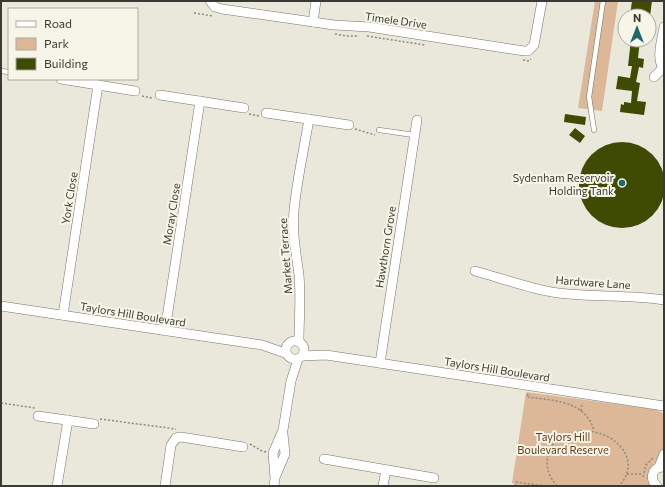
<svg xmlns="http://www.w3.org/2000/svg" width="665" height="487" viewBox="0 0 665 487" font-family="Commissioner,sans-serif">
  <style>
    .park { fill: #dcb798 }
    .building { fill: #3f4a03 }
    .lines { fill: none; stroke-linecap: round; stroke-linejoin: round }
    .service-casing { stroke: #767469; stroke-width: 5.5 }
    .minor-casing { stroke: #767469; stroke-width: 10 }
    .path { stroke: #8b8a81; stroke-width: 1.5; stroke-dasharray: 2 2; stroke-linecap: butt }
    .service { stroke: #fff; stroke-width: 4.5 }
    .minor { stroke: #fff; stroke-width: 9 }
    .poi-dot { fill: #1e6a6a; stroke: #f7f5e8; stroke-width: 1.5 }
    .labels { text-anchor: middle; dominant-baseline: central; stroke-width: 4; stroke-linejoin: round; paint-order: stroke }
    .street-label { font-size: 11px; fill: #3a3a35; stroke: #f7f5e8 }
    .poi-label { font-size: 11px; fill: #3a3a35; stroke: #f7f5e8; text-anchor: end }
    .park-label { font-size: 11px; fill: #623d1a; stroke: #f7f5e8 }
  </style>
  <rect width="100%" height="100%" fill="#eae8db"/>
  <g class="park">
    <polygon points="595,1 618,1 602,111 578,108"/>
    <path d="M526,392L653,409L659,411L664,414C664,425 665,439 663,449C657,467 644,465 651,486H521L512,483Z"/>
  </g>
  <g class="building">
    <polygon points="632,1 652,1 650,16 630,16"/>
    <polygon points="631,40 640,40 638,58 644,59 643,68 639,67 636,82 640,83 637,101 646,102 644,115 620,112 621,104 624,105 624,102 631,103 632,91 616,89 618,76 630,78 632,66 628,66"/>
    <polygon points="565,114 586,117 585,125 564,122"/>
    <polygon points="575,128 585,136 580,143 569,135"/>
    <circle cx="622" cy="185" r="43"/>
  </g>
  <g class="lines">
    <g class="service-casing">
      <g id="service">
        <polyline points="1,71 9,72"/>
        <polyline points="379,130 414,135"/>
        <polyline points="594,130 589,97 603,1"/>
      </g>
    </g>
    <g class="minor-casing">
      <g id="minor">
        <polyline points="210,1 215,7 222,9 334,25 369,27 524,51 528,51 534,45 542,1"/>
        <polyline points="313,22 316,1"/>
        <path d="M654,77L663,68C656,57 662,40 664,27"/>
        <polyline points="61,79 135,91"/>
        <polyline points="160,95 244,108"/>
        <polyline points="266,113 349,125"/>
        <path d="M475,271C504,279 539,292 568,294C600,297 632,295 664,300"/>
        <polyline points="1,306 262,345 285,353"/>
        <polyline points="63,315 98,85"/>
        <polyline points="165,331 200,101"/>
        <circle cx="295" cy="350" r="9"/>
        <path d="M299,342C299,320 301,297 299,275C296,253 292,232 294,210C297,180 304,149 309,119"/>
        <polyline points="302,356 326,355 664,406"/>
        <polyline points="380,363 417,120"/>
        <polyline points="38,416 94,424"/>
        <polyline points="324,459 434,478"/>
        <polyline points="659,467 664,454"/>
        <polyline points="276,475 285,454 283,434"/>
        <polyline points="57,486 68,420"/>
        <polyline points="165,486 171,445 176,438 181,437 243,447"/>
        <polyline points="274,486 275,478 273,453 283,430 291,381 298,359"/>
        <polyline points="383,486 386,470"/>
        <path d="M657,486C651,481 651,474 656,469L664,466"/>
      </g>
    </g>
    <g class="path">
      <polyline points="194,13 213,16"/>
      <polyline points="335,34 347,36 359,36"/>
      <polyline points="367,36 425,45"/>
      <polyline points="523,60 529,61 531,59"/>
      <polyline points="142,96 152,98"/>
      <polyline points="249,114 259,116"/>
      <polyline points="355,129 375,135"/>
      <path d="M528,394L527,397C552,400 587,401 594,431"/>
      <polyline points="1,403 35,408"/>
      <polyline points="581,411 582,403"/>
      <polyline points="100,419 176,429"/>
      <polyline points="250,444 262,451 266,452"/>
      <polyline points="627,474 643,474"/>
      <polyline points="643,477 646,465 653,458"/>
      <polyline points="515,486 516,482 536,485 550,486"/>
      <path d="M557,486C548,476 545,465 549,452C552,443 559,437 568,434C602,420 648,455 619,486"/>
    </g>
    <use href="#service" class="service"/>
    <use href="#minor" class="minor"/>
  </g>
  <circle class="poi-dot" cx="622" cy="183" r="4"/>
  <g class="labels">
    <g class="street-label">
      <text transform="translate(396 20) rotate(8)">Timele Drive</text>
      <text transform="translate(69 198) rotate(-81)">York Close</text>
      <text transform="translate(171 214) rotate(-81)">Moray Close</text>
      <text transform="translate(385 247) rotate(-81)">Hawthorn Grove</text>
      <text transform="translate(285 256) rotate(-94)">Market Terrace</text>
      <text transform="translate(593 282) rotate(4)">Hardware Lane</text>
      <text transform="translate(133 314) rotate(9)">Taylors Hill Boulevard</text>
      <text transform="translate(497 369) rotate(9)">Taylors Hill Boulevard</text>
    </g>
    <g class="poi-label">
      <text x="614" y="177">Sydenham Reservoir<tspan x="614" dy="13">Holding Tank</tspan></text>
    </g>
    <g class="park-label">
      <text x="563" y="436">Taylors Hill<tspan x="563" dy="13">Boulevard Reserve</tspan></text>
    </g>
  </g>
  <rect width="665" height="487" fill="none" stroke="#3a3a35" stroke-width="4"/>
  <rect x="8" y="8" width="130" height="72" fill="#f7f5e8" stroke="#abaaa0"/>
  <rect x="16" y="21" width="20" height="6" fill="#ffffff" stroke="#abaaa0"/>
  <text x="44" y="28" font-size="12" fill="#3a3a35">Road</text>
  <rect x="16" y="38" width="20" height="12" fill="#dcb798" stroke="#abaaa0"/>
  <text x="44" y="48" font-size="12" fill="#3a3a35">Park</text>
  <rect x="16" y="58" width="20" height="12" fill="#3f4a03" stroke="#abaaa0"/>
  <text x="44" y="68" font-size="12" fill="#3a3a35">Building</text>
  <g transform="translate(637 28)"><circle r="19" fill="#f7f5e8" stroke="#abaaa0"/>
  <path d="M0-3L7 15L0 10L-7 15Z" fill="#1e6a6a"/>
  <text y="-6" font-size="11" font-weight="bold" text-anchor="middle" fill="#3a3a35">N</text>
  </g>
</svg>
